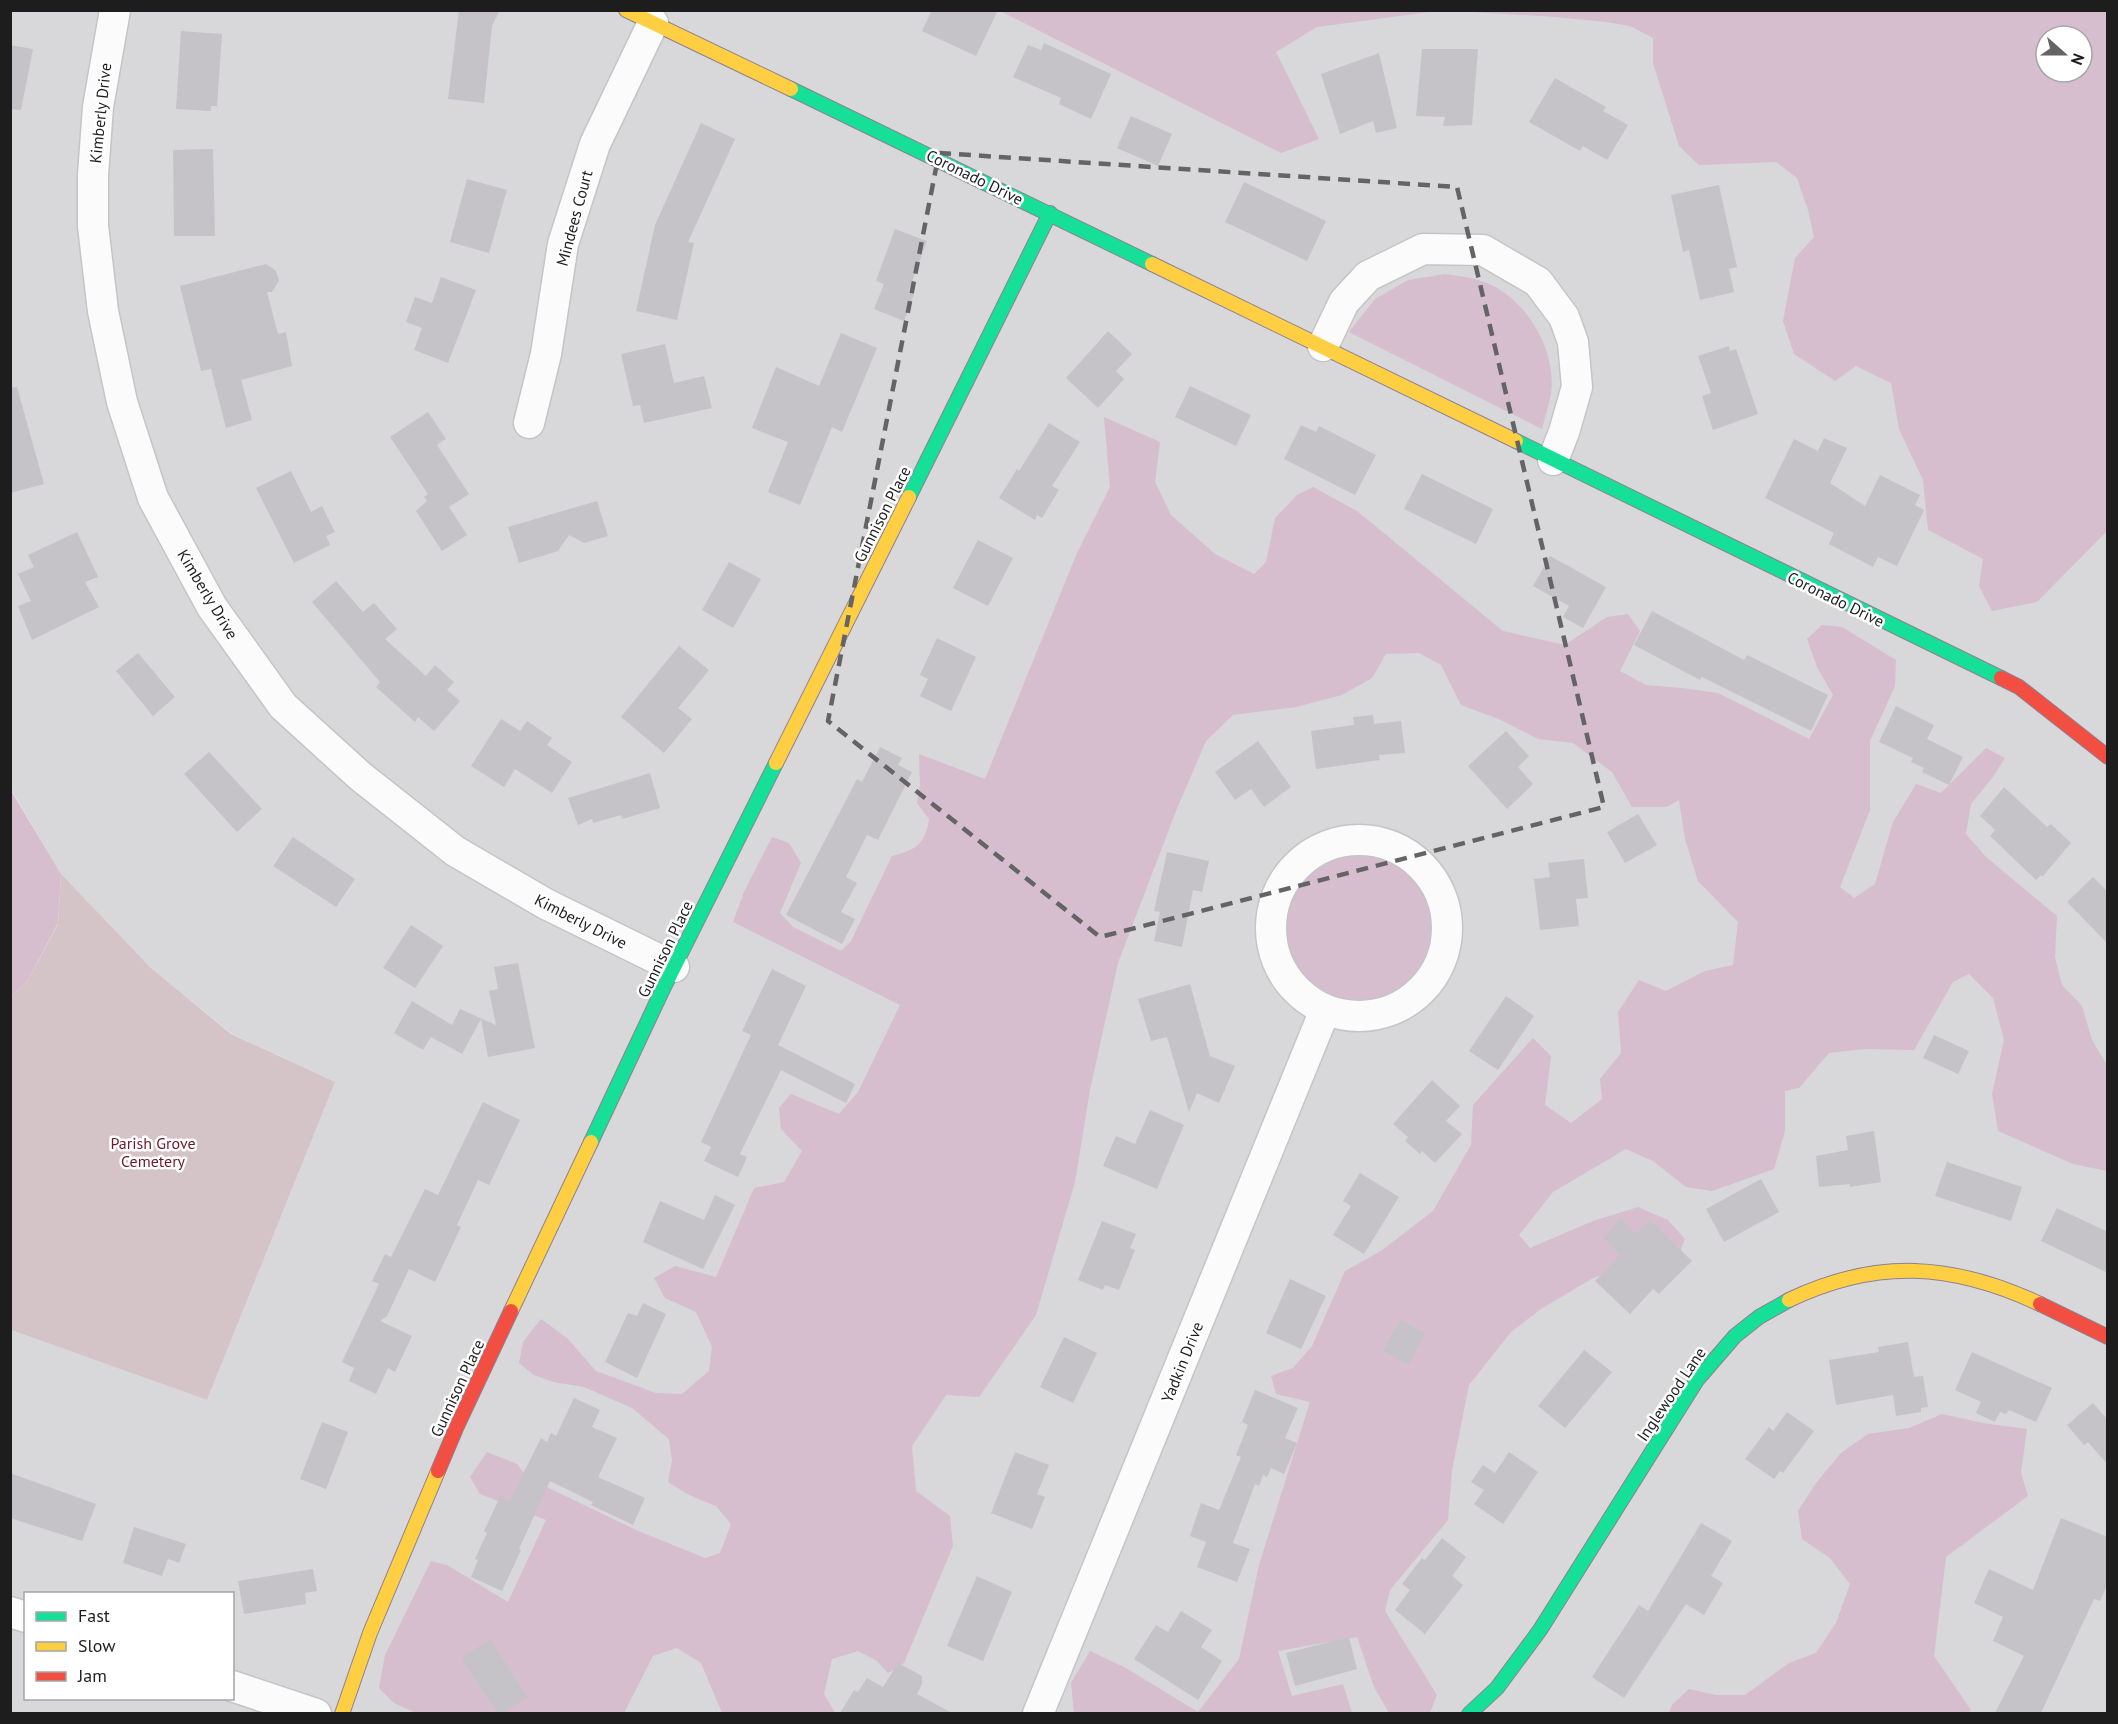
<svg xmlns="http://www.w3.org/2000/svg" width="2118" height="1724" viewBox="0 0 2118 1724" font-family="'PT Sans',sans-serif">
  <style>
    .residential { fill: #d8d7da; fill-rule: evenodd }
    .forest { fill: #d6bece; fill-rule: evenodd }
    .cemetery { fill: #d4c4c8 }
    .building { fill: #c5c3c8 }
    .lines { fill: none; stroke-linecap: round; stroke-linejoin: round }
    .street-casing { stroke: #c5c5c7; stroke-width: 33 }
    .fast-casing { stroke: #8e8093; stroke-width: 16 }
    .slow-casing { stroke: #8e8093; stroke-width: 16 }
    .jam-casing { stroke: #8e8093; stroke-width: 16 }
    .street { stroke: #fcfbfc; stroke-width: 30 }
    .fast { stroke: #16e098; stroke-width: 14 }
    .slow { stroke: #ffcf43; stroke-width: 14 }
    .jam { stroke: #f24e42; stroke-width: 14 }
    .marked { fill: none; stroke: #646365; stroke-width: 4.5; stroke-dasharray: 12 8; stroke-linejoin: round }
    .labels { text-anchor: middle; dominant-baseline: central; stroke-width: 5; stroke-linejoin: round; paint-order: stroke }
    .street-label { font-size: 16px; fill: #1d1d1d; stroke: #fff }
    .park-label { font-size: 16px; fill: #6e182a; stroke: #fff }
  </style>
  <rect width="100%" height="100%" fill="#e8e6eb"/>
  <path class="residential" d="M11,11H2107V1713H11V1330L207,1400L335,1082L232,1034L151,968L61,874L11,789ZM2046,36H2082V72H2046ZM26,1594H232V1698H26Z"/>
  <g class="forest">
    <polygon points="1000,11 1437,11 1317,27 1276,52 1319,139 1281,153"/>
    <path d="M1455,11H2107V531L2037,602L1992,611L1979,586L1983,559L1928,530L1923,480L1899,429L1891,383L1856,366L1835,381L1794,354L1783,321L1795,258L1814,237L1808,210L1797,178L1776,162L1699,165L1679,146L1653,63V38L1630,26L1606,22L1556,17ZM2046,36H2082V72H2046Z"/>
    <path d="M1445,274C1457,276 1470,277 1481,281C1524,294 1557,349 1551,393C1549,405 1545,417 1542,429L1349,332L1375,299L1408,280Z"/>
    <path d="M1104,417L1160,442L1155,482L1171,515L1215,554L1254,574L1266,562L1275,518L1297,495L1313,487L1357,511L1503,631L1565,645L1607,617L1628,614L1640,631L1620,671L1646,685L1682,688L1718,693L1809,739L1833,695L1817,667L1807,639L1822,625L1842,627L1896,660L1895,686L1870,741V810L1840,887L1854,898L1875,884L1893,822L1916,784L1941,793L1986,748L2005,758L1993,777L1971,804L1966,834L1986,857L2057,916L2055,957L2062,985L2082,1006L2092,1040L2107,1065V1171L2073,1164L1998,1131L1992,1094L2004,1040L1993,998L1969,974L1953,982L1914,1050L1865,1049L1829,1053L1799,1088L1785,1091V1131L1774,1169L1712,1191L1686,1187L1653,1161L1626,1149L1553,1192L1519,1235L1530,1248L1593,1221L1638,1207L1668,1220L1685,1239L1678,1257L1650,1259L1593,1278L1541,1309L1511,1332L1469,1385L1452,1471L1448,1520L1390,1590L1385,1611L1437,1695L1430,1713H1389L1374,1687L1357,1637L1278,1651L1292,1696L1343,1684L1352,1713H1074L1071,1683L1090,1651L1126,1668L1198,1712L1239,1659L1259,1565L1310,1402L1276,1394L1271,1376L1293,1368L1312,1346L1345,1271L1381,1251L1433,1211L1471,1145L1473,1105L1533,1038L1551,1056L1545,1105L1571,1123L1602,1099L1600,1079L1621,1053L1618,1012L1639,980L1666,991L1705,971L1733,965L1738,922L1698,881L1685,839L1679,800L1667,807H1632L1612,772L1573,743L1538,739L1501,720L1461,705L1441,665L1419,653L1386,654L1372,678L1342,695L1296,707L1233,715L1206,741L1176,811L1118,963L1090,1090L1075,1182L1036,1315L979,1397L946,1395L912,1446L916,1491L950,1516L953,1546L904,1663L888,1673L877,1661L858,1651L832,1659L824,1694L836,1714L722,1713L701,1663L677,1648L653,1656L624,1713H416L394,1703L379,1688L385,1655L431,1561L447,1565L508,1602L546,1520L480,1494L470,1477L487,1452L517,1464L528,1478L636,1530L705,1558L720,1553L731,1524L716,1506L689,1495L668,1482L672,1460L669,1439L632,1408L584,1387L553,1382L534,1375L519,1363L523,1342L541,1319L567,1338L596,1371L656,1393L682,1394L709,1371L712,1347L696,1312L665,1298L654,1278L675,1266L716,1277L754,1188L784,1182L802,1151L781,1129L779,1108L791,1094L839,1114L858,1092L900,1005L733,922L744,892L772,837L789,843L801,863L780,913L793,927L841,951L851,941L892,856C915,851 926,843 929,819L917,803L920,785L919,754L985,779L1077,553L1110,487Z"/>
    <polygon points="10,789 61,874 58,923 27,982 11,997"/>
    <circle cx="1359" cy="927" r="76"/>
    <polygon points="1942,1414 1983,1423 2027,1429 2021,1473 2028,1496 1946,1557 1934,1656 1971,1710 1969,1713 1669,1713 1672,1705 1689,1689 1716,1695 1745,1695 1789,1663 1816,1653 1836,1623 1850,1584 1830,1558 1802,1539 1798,1511 1816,1483 1841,1453 1868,1434 1909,1428"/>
  </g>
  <polygon class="cemetery" points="61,874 151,968 231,1034 335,1082 207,1400 11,1330 11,997 27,982 58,924"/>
  <g class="building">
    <polygon points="459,10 500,10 492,26 484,103 448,99"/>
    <polygon points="932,10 998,10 976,56 922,31"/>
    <polygon points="181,31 222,34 217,106 211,106 211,111 176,109"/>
    <polygon points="1044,43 1111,74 1091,119 1059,104 1061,98 1013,77 1028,45 1041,50"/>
    <polygon points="10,45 33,49 21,110 10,109"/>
    <polygon points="1422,49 1478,49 1472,125 1443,126 1445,117 1416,116"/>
    <polygon points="1379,53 1397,128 1376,133 1373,121 1340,134 1321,74"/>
    <polygon points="1555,78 1606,107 1603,111 1628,125 1607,160 1583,146 1580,151 1529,122"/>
    <polygon points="1131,116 1172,134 1158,166 1117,148"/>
    <polygon points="701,123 735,139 688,242 694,243 677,320 636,311 655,225"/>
    <polygon points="213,149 215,236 174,236 173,150"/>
    <polygon points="467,179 507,190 489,253 450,242"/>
    <polygon points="1244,182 1326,221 1307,261 1225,222"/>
    <polygon points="1719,185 1737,267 1729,269 1734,292 1700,300 1689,250 1683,252 1671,195"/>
    <polygon points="895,229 927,241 908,292 914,294 904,321 874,309 884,284 876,281"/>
    <polygon points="266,264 276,271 279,281 272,292 267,292 278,334 286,332 292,366 241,380 252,420 226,428 211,369 201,371 180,286"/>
    <polygon points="441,277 476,290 448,363 414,350 422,328 406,322 415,297 432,303"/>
    <polygon points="1108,331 1132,354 1116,371 1124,379 1098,408 1066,378"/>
    <polygon points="841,333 877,348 842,432 832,427 800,505 768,492 788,442 752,428 776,367 819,386"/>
    <polygon points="665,344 674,383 704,376 712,408 644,423 640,405 633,406 621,354"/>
    <polygon points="1729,346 1730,351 1736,349 1758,414 1713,430 1702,396 1711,393 1698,356"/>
    <polygon points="1190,386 1251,415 1236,446 1175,417"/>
    <polygon points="17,387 44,484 10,493 10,388"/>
    <polygon points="428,412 446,439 437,445 469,494 449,507 467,535 442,551 416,511 427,501 424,497 428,494 390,437"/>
    <polygon points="1049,423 1080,442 1052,486 1059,490 1042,518 1037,515 1035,520 999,498 1017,469 1019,471"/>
    <polygon points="1301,425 1316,432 1319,426 1376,455 1355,495 1284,459"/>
    <polygon points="1824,438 1847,448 1830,483 1865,506 1880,475 1920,495 1915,505 1924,510 1897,566 1878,557 1873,567 1829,544 1834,533 1765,498 1794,439 1818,451"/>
    <polygon points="291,471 311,512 322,506 335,532 326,536 330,545 294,563 256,488"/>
    <polygon points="1422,474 1493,509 1476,544 1404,509"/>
    <polygon points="597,501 608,536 584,543 569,535 558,551 519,563 508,527"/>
    <polygon points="77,532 98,577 85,582 99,607 32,640 18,606 31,601 18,574 34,567 28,555"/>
    <polygon points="978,540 1013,558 988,606 953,588"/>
    <polygon points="1550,556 1606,587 1583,628 1563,617 1569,606 1533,586"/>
    <polygon points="729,562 761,579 733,628 702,610"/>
    <polygon points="336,581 363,612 374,603 397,629 385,639 426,676 435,665 454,682 447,690 460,701 434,731 418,717 415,722 376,687 380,682 312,602"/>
    <polygon points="1652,611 1744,660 1747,655 1828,695 1811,731 1702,677 1700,680 1634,645"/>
    <polygon points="937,638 976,657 951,711 920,696 928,679 920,675"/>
    <polygon points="679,646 709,670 678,708 692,719 664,753 621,717"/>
    <polygon points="138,653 175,697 153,716 116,671"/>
    <polygon points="1896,706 1934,725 1927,739 1963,757 1949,785 1922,772 1924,768 1911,762 1913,758 1879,742"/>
    <polygon points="1373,715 1374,724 1401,721 1405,753 1379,755 1380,760 1316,769 1311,731 1354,725 1353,717"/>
    <polygon points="501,719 520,731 527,721 552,738 547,745 572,762 552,793 515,769 504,787 471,766"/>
    <polygon points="1506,731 1529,756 1518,767 1533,784 1507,809 1468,766"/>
    <polygon points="1258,741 1291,787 1264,807 1251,789 1235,800 1215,772"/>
    <polygon points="880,747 902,758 898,765 912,772 878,840 867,835 846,877 857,883 841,912 855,919 842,944 786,915 857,779 862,782"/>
    <polygon points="209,752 262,809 237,832 184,774"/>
    <polygon points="650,773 660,808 622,819 621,815 593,823 592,819 578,825 568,798"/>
    <polygon points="2004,787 2047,827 2051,824 2071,843 2042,877 2041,875 2036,880 1990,836 1995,830 1980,816"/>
    <polygon points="1638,814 1657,845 1625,863 1607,832"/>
    <polygon points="293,837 355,879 336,907 273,866"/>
    <polygon points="1167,852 1209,861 1202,892 1193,890 1182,947 1154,941 1160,912 1154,911"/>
    <polygon points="1584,859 1588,898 1576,899 1579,926 1540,930 1534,879 1550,877 1548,863"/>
    <polygon points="2093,877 2108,892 2108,944 2067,902"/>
    <polygon points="411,925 443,946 415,988 383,968"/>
    <polygon points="518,963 535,1048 488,1057 481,1019 462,1054 431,1037 423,1050 394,1033 412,1001 452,1025 460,1009 496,1025 489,991 498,989 494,967"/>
    <polygon points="772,969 806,986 778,1045 855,1084 846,1103 781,1070 740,1154 747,1157 738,1177 704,1161 711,1147 701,1142 751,1035 742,1031"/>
    <polygon points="1190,984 1210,1056 1235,1066 1219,1103 1197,1093 1189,1112 1167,1037 1151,1041 1138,999"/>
    <polygon points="1506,996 1534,1016 1498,1070 1469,1051"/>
    <polygon points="1934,1035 1969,1051 1958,1074 1923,1058"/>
    <polygon points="1432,1080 1460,1106 1446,1121 1462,1134 1435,1163 1422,1151 1420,1154 1405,1141 1408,1137 1393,1124"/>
    <polygon points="483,1102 520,1120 489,1185 478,1180 457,1225 461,1227 435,1282 409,1269 387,1316 380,1321 412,1336 395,1372 388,1368 376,1394 349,1381 354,1368 342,1362 379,1284 372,1281 385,1254 391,1257 425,1189 438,1195"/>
    <polygon points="1150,1110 1184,1125 1157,1189 1103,1166 1116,1136 1135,1144"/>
    <polygon points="1874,1131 1881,1182 1850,1187 1850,1184 1819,1187 1816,1156 1848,1150 1846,1136"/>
    <polygon points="1947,1162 2022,1187 2011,1221 1935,1196"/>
    <polygon points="1360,1173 1399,1197 1364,1254 1333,1235 1351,1206 1343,1201"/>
    <polygon points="1761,1179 1779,1212 1724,1242 1706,1209"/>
    <polygon points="715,1195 735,1205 703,1269 643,1242 660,1201 704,1220"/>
    <polygon points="2057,1208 2108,1232 2108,1273 2041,1241"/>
    <polygon points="1621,1218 1636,1234 1650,1220 1692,1261 1659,1294 1653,1289 1630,1314 1595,1281 1620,1255 1603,1238"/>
    <polygon points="1102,1221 1136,1234 1130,1248 1135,1250 1119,1290 1105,1285 1103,1290 1078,1280"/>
    <polygon points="1290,1279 1326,1296 1301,1349 1266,1333"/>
    <polygon points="643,1303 666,1314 637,1378 605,1362 628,1313 637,1316"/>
    <polygon points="1400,1320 1425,1333 1409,1365 1383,1351"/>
    <polygon points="1064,1337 1097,1353 1073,1403 1040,1387"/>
    <polygon points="1908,1342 1914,1377 1923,1376 1928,1407 1921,1408 1921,1412 1896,1416 1893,1395 1836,1405 1829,1360 1879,1352 1878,1347"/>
    <polygon points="1584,1350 1612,1372 1565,1428 1538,1406"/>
    <polygon points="1972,1352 2052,1388 2036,1422 2009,1410 2006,1414 2000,1412 1995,1422 1976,1413 1981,1402 1955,1390"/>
    <polygon points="1255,1390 1298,1408 1285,1438 1297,1443 1284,1474 1271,1468 1267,1477 1263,1475 1259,1486 1255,1484 1233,1543 1250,1549 1237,1582 1197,1567 1206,1542 1190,1536 1201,1503 1219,1510 1241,1457 1236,1455 1248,1425 1242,1422"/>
    <polygon points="574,1398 600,1410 592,1427 617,1438 598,1477 645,1498 633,1525 591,1505 593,1502 550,1481 519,1549 521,1550 502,1591 471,1577 478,1560 475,1559 487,1533 484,1531 500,1497 509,1502 541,1438 547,1442 551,1433 556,1436"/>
    <polygon points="2093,1403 2108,1420 2108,1465 2088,1442 2084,1445 2067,1425"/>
    <polygon points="1787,1412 1814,1431 1783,1473 1780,1471 1774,1479 1745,1459 1769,1427 1773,1431"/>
    <polygon points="322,1422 348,1432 326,1489 300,1479"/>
    <polygon points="1015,1452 1049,1465 1037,1494 1045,1497 1032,1529 991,1513"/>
    <polygon points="1509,1452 1538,1472 1503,1524 1474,1504 1484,1490 1471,1482 1483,1465 1495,1473"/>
    <polygon points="10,1473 96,1504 82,1541 10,1518"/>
    <polygon points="2061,1518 2108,1537 2108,1583 2100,1601 2094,1599 2041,1713 1995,1713 2024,1656 1993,1641 2003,1617 1974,1603 1989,1569 2033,1590"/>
    <polygon points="1701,1523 1732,1541 1711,1576 1723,1583 1704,1615 1686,1604 1624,1698 1592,1677 1639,1605 1648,1611"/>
    <polygon points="134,1527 186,1544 179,1563 168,1559 162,1576 123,1563"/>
    <polygon points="1442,1538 1466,1557 1452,1576 1463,1585 1425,1634 1395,1610 1410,1590 1402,1584 1422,1558 1425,1560"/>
    <polygon points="313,1569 317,1591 305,1593 306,1604 244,1614 238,1581"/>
    <polygon points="977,1576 1012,1592 983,1661 947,1646"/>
    <polygon points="1181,1611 1212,1630 1201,1647 1222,1661 1198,1700 1134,1659 1156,1625 1168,1632"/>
    <polygon points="1349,1637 1357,1669 1295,1686 1286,1653"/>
    <polygon points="490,1639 528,1697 503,1713 497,1713 461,1658"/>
    <polygon points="898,1663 922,1676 922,1684 917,1694 952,1713 840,1713 854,1690 858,1692 867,1678 883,1687"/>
  </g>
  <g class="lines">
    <g class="street-casing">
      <g id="street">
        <polyline points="115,10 98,107 93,175 93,226 103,311 122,402 153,498 212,607 283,706 360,776 455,851 546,904 674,967"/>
        <polyline points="1323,346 1344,302 1368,276 1423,249 1483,250 1538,282 1564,317 1573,342 1577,387 1564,432 1553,460"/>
        <polyline points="529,423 546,354 563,244 595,144 653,23"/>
        <circle cx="1359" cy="928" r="88"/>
        <polyline points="10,1612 26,1617"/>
        <polyline points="232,1686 316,1714"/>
        <polyline points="1038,1714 1325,1010"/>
      </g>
    </g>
    <g class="fast-casing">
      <g id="fast">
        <polyline points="791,89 1152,264"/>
        <polyline points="1516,441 2001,678"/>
        <polyline points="909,497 1050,213"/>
        <polyline points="591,1142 662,991 776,763"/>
        <polyline points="1469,1714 1497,1688 1540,1630 1697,1380 1735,1336 1759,1317 1789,1300"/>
      </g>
    </g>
    <g class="slow-casing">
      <g id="slow">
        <polyline points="626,10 791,89"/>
        <polyline points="1152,264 1516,441"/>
        <polyline points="776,763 909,497"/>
        <path d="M1789,1300C1877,1258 1952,1263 2040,1304"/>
        <polyline points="511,1311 591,1142"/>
        <polyline points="342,1714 370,1633 438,1471"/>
      </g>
    </g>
    <g class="jam-casing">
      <g id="jam">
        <polyline points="2001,678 2019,687 2108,757"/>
        <polyline points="2040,1304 2108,1337"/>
        <polyline points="438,1471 457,1426 511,1311"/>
      </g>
    </g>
    <use href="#street" class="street"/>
    <use href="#fast" class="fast"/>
    <use href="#slow" class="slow"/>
    <use href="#jam" class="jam"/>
  </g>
  <path class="marked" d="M939,153L1457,187L1604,807L1100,937L828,721Z"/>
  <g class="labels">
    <g class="street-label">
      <text transform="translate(100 113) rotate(-84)">Kimberly Drive</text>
      <text transform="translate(975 177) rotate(26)">Coronado Drive</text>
      <text transform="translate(574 218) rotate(-75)">Mindees Court</text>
      <text transform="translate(882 514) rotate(-63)">Gunnison Place</text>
      <text transform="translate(208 594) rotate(59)">Kimberly Drive</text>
      <text transform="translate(1836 599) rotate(26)">Coronado Drive</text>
      <text transform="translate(581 921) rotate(27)">Kimberly Drive</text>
      <text transform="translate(665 949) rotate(-64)">Gunnison Place</text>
      <text transform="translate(1182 1362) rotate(-68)">Yadkin Drive</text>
      <text transform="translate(457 1388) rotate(-65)">Gunnison Place</text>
      <text transform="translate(1671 1394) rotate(-56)">Inglewood Lane</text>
    </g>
    <g class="park-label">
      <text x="153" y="1143">Parish Grove<tspan x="153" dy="18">Cemetery</tspan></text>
    </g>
  </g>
  <rect width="2118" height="1724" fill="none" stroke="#1d1d1d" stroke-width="24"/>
  <rect x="24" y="1592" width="210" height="108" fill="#ffffff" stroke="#a5a5a5" stroke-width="1.5"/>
  <rect x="36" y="1612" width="30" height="9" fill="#16e098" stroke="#a5a5a5" stroke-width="1.5"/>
  <text x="78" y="1622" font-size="18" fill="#1d1d1d">Fast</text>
  <rect x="36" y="1642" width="30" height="9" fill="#ffcf43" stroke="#a5a5a5" stroke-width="1.5"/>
  <text x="78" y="1652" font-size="18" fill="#1d1d1d">Slow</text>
  <rect x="36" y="1672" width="30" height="9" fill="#f24e42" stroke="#a5a5a5" stroke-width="1.5"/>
  <text x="78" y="1682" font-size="18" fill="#1d1d1d">Jam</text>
  <g transform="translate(2064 54) rotate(111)"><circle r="28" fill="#ffffff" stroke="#a5a5a5" stroke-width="1.5"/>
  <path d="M0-4.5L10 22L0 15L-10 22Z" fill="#646365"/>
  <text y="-9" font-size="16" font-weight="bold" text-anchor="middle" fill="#1d1d1d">N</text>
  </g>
</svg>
